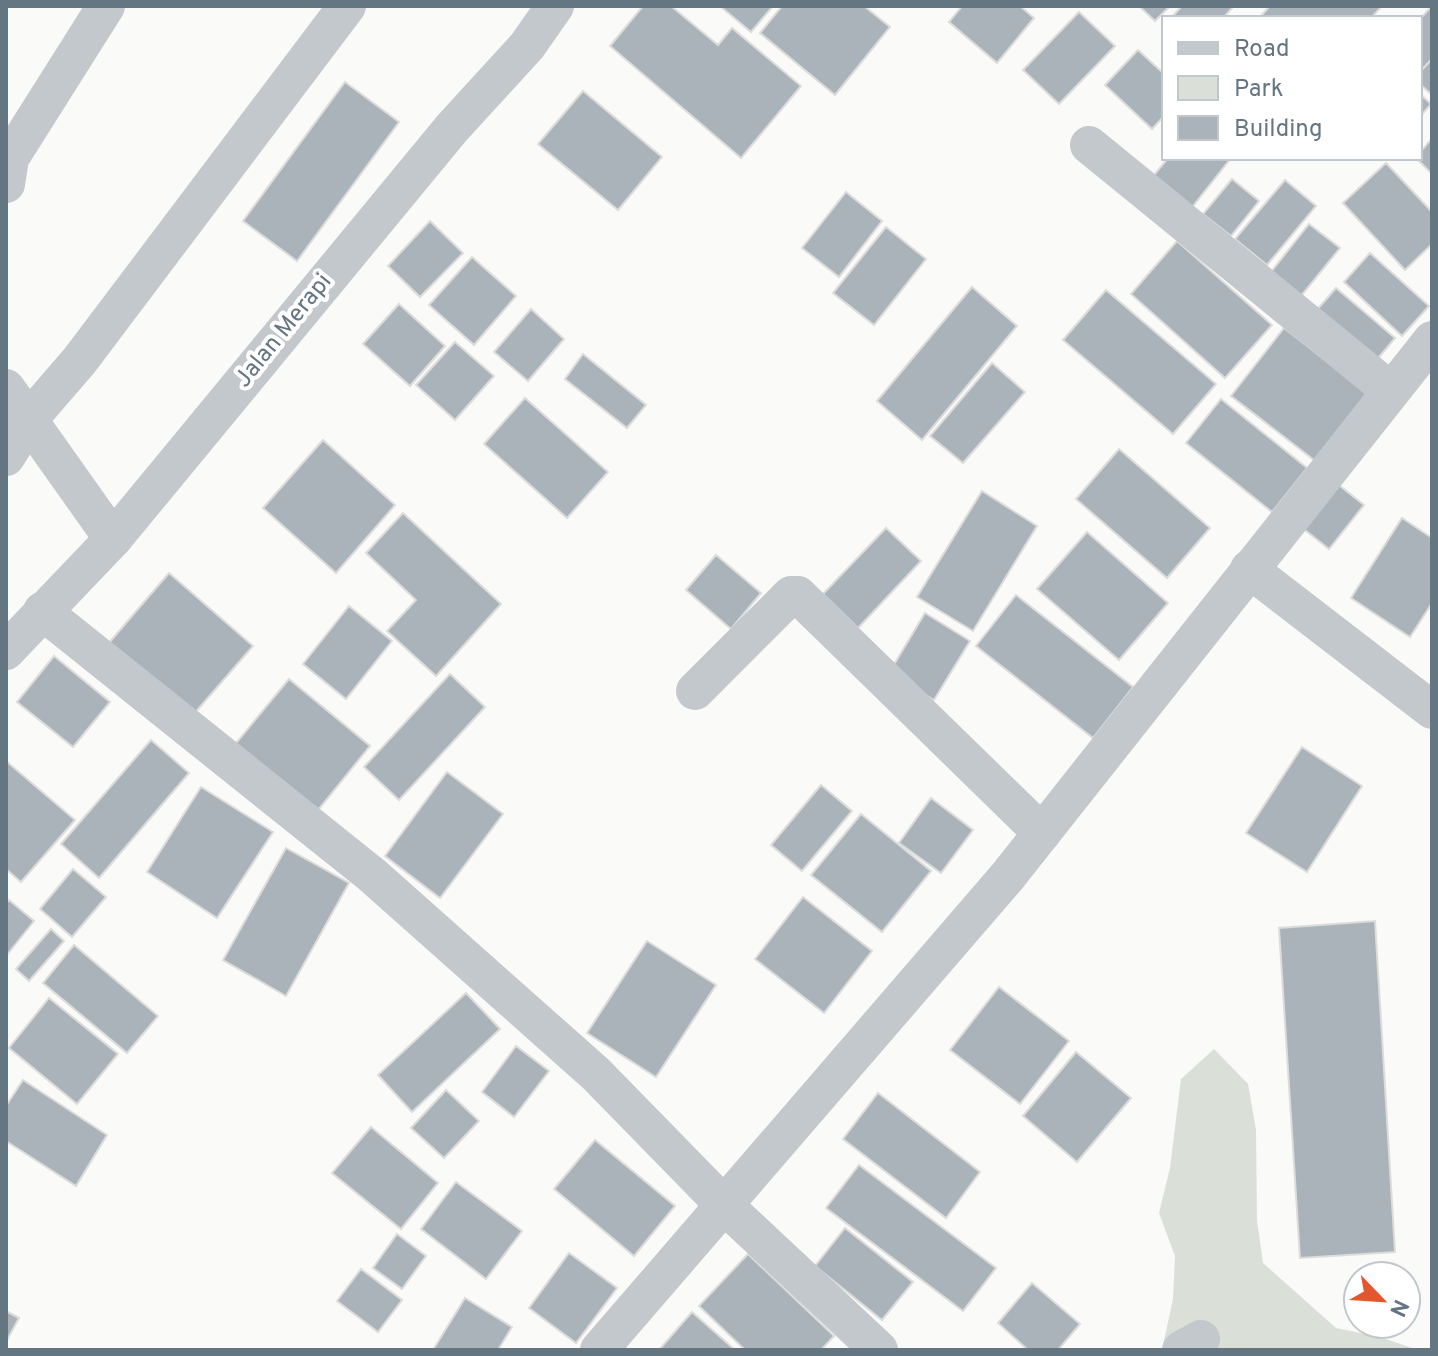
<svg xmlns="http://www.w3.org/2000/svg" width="1438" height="1356" viewBox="0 0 1438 1356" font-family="Overpass,sans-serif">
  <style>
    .green { fill: #dadfd7 }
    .building { fill: #aab3b9; stroke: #dcdcda; stroke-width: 2 }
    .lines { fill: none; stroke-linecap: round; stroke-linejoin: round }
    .minor { stroke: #c3c8cc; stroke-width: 38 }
    .labels { text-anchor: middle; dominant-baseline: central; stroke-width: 8; stroke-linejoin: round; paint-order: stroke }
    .street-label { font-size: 24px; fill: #657683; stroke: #fff }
  </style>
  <rect width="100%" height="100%" fill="#fafaf8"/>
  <polygon class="green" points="1214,1049 1248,1084 1256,1130 1257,1220 1263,1263 1336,1328 1380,1337 1418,1350 1162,1350 1173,1299 1175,1256 1159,1213 1170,1168 1181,1079"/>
  <g class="building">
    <polygon points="643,6 671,6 718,45 732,28 801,86 741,158 610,46"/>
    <polygon points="720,6 773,6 751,32"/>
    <polygon points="782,6 864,6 890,27 835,95 760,33"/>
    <polygon points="962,6 1020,6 1034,18 997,63 949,22"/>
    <polygon points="1139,6 1170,6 1155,21"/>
    <polygon points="1182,6 1234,6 1223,18 1171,18"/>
    <polygon points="1270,6 1382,6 1371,18 1259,18"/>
    <polygon points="1432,6 1432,59 1420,72 1420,19"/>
    <polygon points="1079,12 1115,46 1059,104 1023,70"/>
    <polygon points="1138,50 1164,74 1164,116 1152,129 1105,85"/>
    <polygon points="1432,59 1432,95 1420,84 1420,72"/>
    <polygon points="345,82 399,122 297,261 243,221"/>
    <polygon points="583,91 662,157 618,210 538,144"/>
    <polygon points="1420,94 1431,104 1420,117"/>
    <polygon points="1432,138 1432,174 1416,158"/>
    <polygon points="1168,158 1231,158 1189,211 1150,180"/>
    <polygon points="1386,163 1432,212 1432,244 1405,270 1343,203"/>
    <polygon points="1232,179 1259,201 1231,236 1203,214"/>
    <polygon points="1285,180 1316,206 1267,265 1235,239"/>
    <polygon points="846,192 882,221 839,277 802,248"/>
    <polygon points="430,221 463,253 420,297 388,266"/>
    <polygon points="1309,224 1340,248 1301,296 1271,272"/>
    <polygon points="886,227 926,259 874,325 833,293"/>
    <polygon points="1177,241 1272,325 1225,378 1131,294"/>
    <polygon points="1370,253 1429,306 1402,336 1344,282"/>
    <polygon points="472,257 516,296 474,345 429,305"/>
    <polygon points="972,287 1017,326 922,440 877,401"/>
    <polygon points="1336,288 1395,338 1369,369 1309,319"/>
    <polygon points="1106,290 1216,384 1173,434 1063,340"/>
    <polygon points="399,304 445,346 410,386 363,344"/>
    <polygon points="531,309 564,339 528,381 494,352"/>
    <polygon points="1284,328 1367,393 1314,460 1231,396"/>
    <polygon points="455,342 494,376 455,420 416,385"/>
    <polygon points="583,354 646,405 627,428 565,379"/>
    <polygon points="992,363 1025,392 963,463 930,436"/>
    <polygon points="525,398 608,472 567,518 484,444"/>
    <polygon points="1221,399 1307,468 1272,512 1186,443"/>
    <polygon points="323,440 395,505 336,573 263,508"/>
    <polygon points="1119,449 1210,528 1167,578 1076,499"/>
    <polygon points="1335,482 1364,505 1329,549 1300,526"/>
    <polygon points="982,491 1037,526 973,631 917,597"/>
    <polygon points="403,513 501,604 436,676 387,631 416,600 366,553"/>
    <polygon points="1402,518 1432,538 1432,603 1410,637 1351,598"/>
    <polygon points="886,528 921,561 858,628 823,594"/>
    <polygon points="1087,532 1168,603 1119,660 1037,589"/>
    <polygon points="716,555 761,593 731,629 686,590"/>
    <polygon points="169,573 253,646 192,716 108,644"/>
    <polygon points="1016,595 1133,687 1093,738 976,646"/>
    <polygon points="349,606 392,641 346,699 303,664"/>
    <polygon points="925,613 970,641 934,700 889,673"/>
    <polygon points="54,656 110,702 73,747 17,702"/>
    <polygon points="450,674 485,707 399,800 364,767"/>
    <polygon points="289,679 370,746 314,815 232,748"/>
    <polygon points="151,740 189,773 99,878 61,844"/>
    <polygon points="1302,747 1362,786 1307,872 1246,833"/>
    <polygon points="6,761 75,820 21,882 6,869"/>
    <polygon points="447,772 503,814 440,898 385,856"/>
    <polygon points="821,785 852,811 802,871 771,845"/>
    <polygon points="201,787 273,832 217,918 147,872"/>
    <polygon points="931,798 973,830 941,873 899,843"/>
    <polygon points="861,814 931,871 882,932 811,875"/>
    <polygon points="286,848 349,883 286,996 223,960"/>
    <polygon points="73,869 106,897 72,937 40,909"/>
    <polygon points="803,897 872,951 824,1013 755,959"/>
    <polygon points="9,900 34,921 6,956 6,904"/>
    <polygon points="1375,921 1395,1252 1300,1258 1279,928"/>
    <polygon points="51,929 64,941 29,981 16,969"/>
    <polygon points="647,941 716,985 656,1077 587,1033"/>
    <polygon points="74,945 158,1016 127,1053 43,983"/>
    <polygon points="999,987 1069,1041 1020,1104 950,1050"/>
    <polygon points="466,993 500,1029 412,1112 378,1075"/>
    <polygon points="49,998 118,1054 77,1104 9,1048"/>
    <polygon points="516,1046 549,1071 514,1117 482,1092"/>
    <polygon points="1076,1052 1131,1098 1077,1162 1023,1116"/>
    <polygon points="23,1080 107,1135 76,1186 6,1141 6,1106"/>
    <polygon points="446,1090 479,1121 444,1158 411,1128"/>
    <polygon points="878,1093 980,1172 946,1218 843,1139"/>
    <polygon points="371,1127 438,1183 401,1229 332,1173"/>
    <polygon points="595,1140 675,1206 634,1256 554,1189"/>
    <polygon points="859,1165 996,1268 963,1311 826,1208"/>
    <polygon points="456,1182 522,1231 486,1279 421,1229"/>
    <polygon points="845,1228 913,1282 882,1320 815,1266"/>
    <polygon points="397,1234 426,1256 402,1289 373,1268"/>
    <polygon points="569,1253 617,1288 576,1343 529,1308"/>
    <polygon points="748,1254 834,1336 821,1350 745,1350 699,1306"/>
    <polygon points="361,1269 402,1300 378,1332 337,1301"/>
    <polygon points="1032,1283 1080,1324 1058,1350 1028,1350 998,1323"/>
    <polygon points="465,1298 512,1327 498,1350 433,1350"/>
    <polygon points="6,1311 19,1318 6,1342"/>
    <polygon points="692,1312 735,1350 659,1350"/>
  </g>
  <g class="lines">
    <g class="minor">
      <polyline points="1089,145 1391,391"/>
      <polyline points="6,184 10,158 106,6"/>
      <polyline points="6,388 113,539"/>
      <polyline points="6,457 30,418 80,360 347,6"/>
      <polyline points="1249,569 1432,710"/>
      <polyline points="42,611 372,875 596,1074 725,1206 879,1350"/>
      <polyline points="6,651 113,539 452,128 527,46 555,6"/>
      <polyline points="695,691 791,595 798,595 1042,833"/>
      <polyline points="599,1350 1007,877 1432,340"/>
      <polyline points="1181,1350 1201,1339"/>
    </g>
  </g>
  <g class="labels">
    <g class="street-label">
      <text transform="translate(284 331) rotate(-51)">Jalan Merapi</text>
    </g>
  </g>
  <rect width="1438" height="1356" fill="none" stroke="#657683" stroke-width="16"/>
  <rect x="1162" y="16" width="260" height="144" fill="#ffffff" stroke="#c1c8cd" stroke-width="2"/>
  <rect x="1178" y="42" width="40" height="12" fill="#c3c8cc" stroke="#c1c8cd" stroke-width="2"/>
  <text x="1234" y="56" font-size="24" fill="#657683">Road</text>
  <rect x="1178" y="76" width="40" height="24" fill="#dadfd7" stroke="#c1c8cd" stroke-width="2"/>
  <text x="1234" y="96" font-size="24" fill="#657683">Park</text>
  <rect x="1178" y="116" width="40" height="24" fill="#aab3b9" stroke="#c1c8cd" stroke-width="2"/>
  <text x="1234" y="136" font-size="24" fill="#657683">Building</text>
  <g transform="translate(1382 1300) rotate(115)"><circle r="38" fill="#ffffff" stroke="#c1c8cd" stroke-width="2"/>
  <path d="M0-6L14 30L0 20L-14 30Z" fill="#e4572e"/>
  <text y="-12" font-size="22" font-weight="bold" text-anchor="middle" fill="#657683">N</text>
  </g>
</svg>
